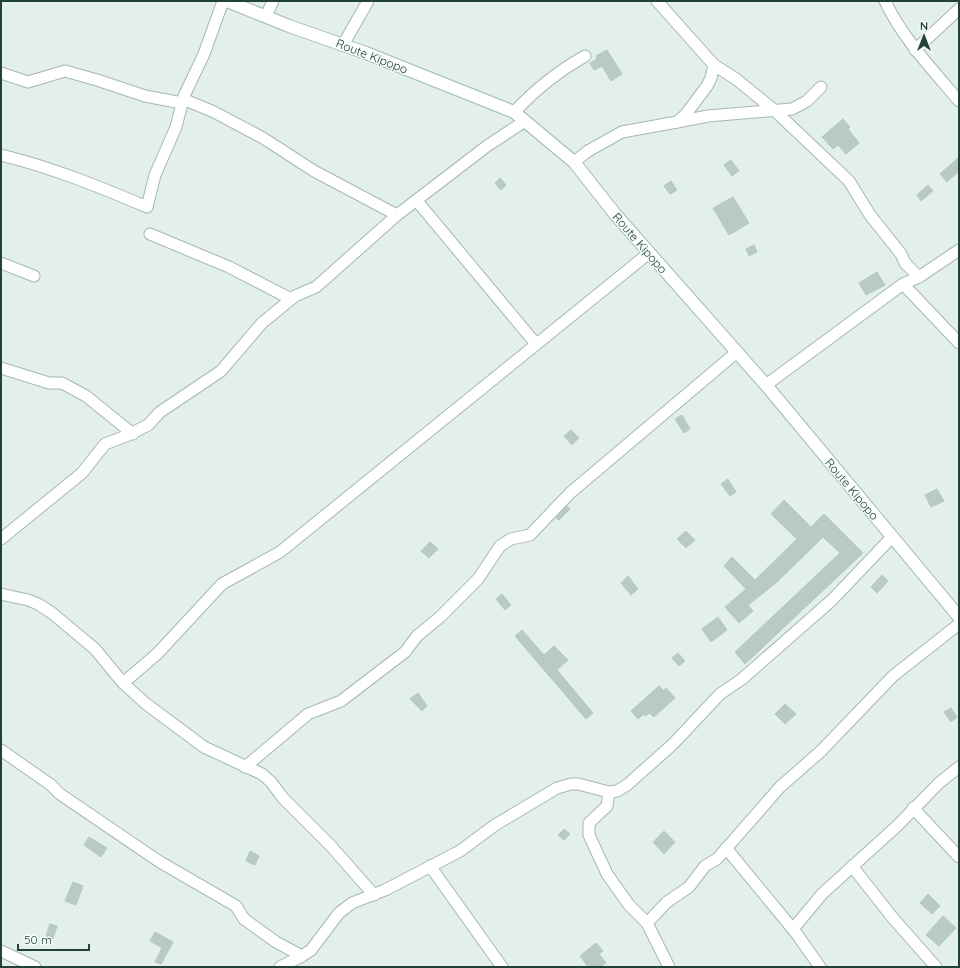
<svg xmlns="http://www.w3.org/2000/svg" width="960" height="968" viewBox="0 0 960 968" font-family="Quicksand,sans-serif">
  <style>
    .building { fill: #b8cac3; stroke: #b4c9c1 }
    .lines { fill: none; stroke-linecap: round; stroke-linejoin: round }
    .minor-casing { stroke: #a5b8b2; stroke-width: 13 }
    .secondary-casing { stroke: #a0bcb2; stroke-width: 14 }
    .minor { stroke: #fff; stroke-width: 11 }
    .secondary { stroke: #fff; stroke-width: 12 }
    .labels { text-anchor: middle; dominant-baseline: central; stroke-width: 3; stroke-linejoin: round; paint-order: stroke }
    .street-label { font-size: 12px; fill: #20423a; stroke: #f4faf7 }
  </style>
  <rect width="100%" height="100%" fill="#e3efea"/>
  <g class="building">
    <polygon points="607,50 622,74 611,81 602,66 594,70 590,63 597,59 596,56"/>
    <polygon points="843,119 850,127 848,129 859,143 846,154 838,145 833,149 822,137"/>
    <polygon points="959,157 959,171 947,182 940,174"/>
    <polygon points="731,160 739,171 732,176 724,165"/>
    <polygon points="500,178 506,185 501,190 495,183"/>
    <polygon points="671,181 677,190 670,194 664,186"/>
    <polygon points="928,185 933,191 921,201 917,195"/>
    <polygon points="733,197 749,223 729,235 713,208"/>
    <polygon points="754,245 757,252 749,256 746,249"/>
    <polygon points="877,272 885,285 866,295 859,283"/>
    <polygon points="682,415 690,429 684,433 675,419"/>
    <polygon points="571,430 579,438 572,445 564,436"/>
    <polygon points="728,479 736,492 730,496 721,484"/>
    <polygon points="937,489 944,501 931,507 925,495"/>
    <polygon points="784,500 811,527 824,514 863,553 745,664 735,652 840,553 823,537 776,583 748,605 753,611 739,623 725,607 746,589 724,566 732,557 755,580 797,539 771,514"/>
    <polygon points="567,506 570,509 559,520 556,518"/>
    <polygon points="686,531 695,540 686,548 677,539"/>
    <polygon points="430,542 438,549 429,558 421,551"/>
    <polygon points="882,575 888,581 877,593 871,587"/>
    <polygon points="628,576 638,589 631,595 621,583"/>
    <polygon points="502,594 511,605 505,610 496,599"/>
    <polygon points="718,617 727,630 711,642 702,629"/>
    <polygon points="522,630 544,655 554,646 568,660 557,670 593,713 586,719 515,636"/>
    <polygon points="678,653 685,661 679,666 672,658"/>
    <polygon points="659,686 664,691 666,688 675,698 654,717 649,713 646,716 644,714 638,719 631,711"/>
    <polygon points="418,693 427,706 422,711 410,699"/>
    <polygon points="785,704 796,714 785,724 775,714"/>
    <polygon points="951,708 957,717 951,722 944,712"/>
    <polygon points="564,829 570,834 564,840 558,835"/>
    <polygon points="664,831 675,842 664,854 653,842"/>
    <polygon points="89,837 107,848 101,857 84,845"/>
    <polygon points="250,851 259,856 255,865 246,861"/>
    <polygon points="73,882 83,886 76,905 65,901"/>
    <polygon points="928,894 940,906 932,914 920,903"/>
    <polygon points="943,916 956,928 939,946 926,935"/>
    <polygon points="50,924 57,926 53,939 46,936"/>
    <polygon points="155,932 173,942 161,964 155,962 162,948 150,941"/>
    <polygon points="596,943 603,951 599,954 606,963 600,967 588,967 580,956"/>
  </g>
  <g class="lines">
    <g class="minor-casing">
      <g id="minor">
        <polyline points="657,1 714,65"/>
        <path d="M885,1C903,39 932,69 959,101"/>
        <polyline points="266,16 273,1"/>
        <polyline points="343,45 368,1"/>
        <polyline points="915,50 959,9"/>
        <polyline points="1,73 28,82 65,71 97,80 145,96 182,103"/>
        <polyline points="183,99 214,112 263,138 314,171 397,215"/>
        <path d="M514,112C534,91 560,70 585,56"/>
        <polyline points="677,122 708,116 792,109 807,101 821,87"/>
        <path d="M1,155C51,167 100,187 147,207L155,175L176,127L184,96L204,54L223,1"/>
        <polyline points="574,162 588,151 622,132 677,122 686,114 707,86 711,78 714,65 736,79 774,110 849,181 870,215 901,254 905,263 919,277"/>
        <polyline points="417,201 536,344"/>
        <polyline points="150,234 229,267 291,299"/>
        <polyline points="1,263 34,276"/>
        <polyline points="903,284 959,343"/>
        <polyline points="1,368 49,383 62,383 86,396 133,434"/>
        <polyline points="766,385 903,284 919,277 959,250"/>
        <polyline points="1,539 82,473 105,444 126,436 148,425 160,412 221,371 262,323 295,296 316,287 397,215 487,146 525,121"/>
        <polyline points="1,594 28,600 38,604 52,613 95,649 123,683 145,703 204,747 262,774 271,782 283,798 330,845 374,895"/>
        <polyline points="123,683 157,654 222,584 280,552 649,253"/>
        <polyline points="1,750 51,785 60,794 160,862 236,906 244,919 276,942 302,956"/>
        <polyline points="245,767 308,714 341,701 405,652 417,636 440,617 478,579 500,546 511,539 530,535 570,493 737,352"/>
        <polyline points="609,792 607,806 589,823 589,835 607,874 629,905 647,923 669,967"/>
        <polyline points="913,808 959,857"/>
        <polyline points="726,848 796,933 820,967"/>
        <polyline points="430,866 502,967"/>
        <polyline points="852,866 892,917 936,967"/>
        <polyline points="647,923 667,902 689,887 705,866 717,859 780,787 821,751 893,676 959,624"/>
        <polyline points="793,929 822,894 897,826 939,783 959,767"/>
        <polyline points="1,951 35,967"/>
        <polyline points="280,967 302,956 311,950 339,913 352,903 385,890 460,851 495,825 557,788 571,784 578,784 609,792 617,791 627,785 673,744 720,694 742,679 832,600 892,537"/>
      </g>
    </g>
    <g class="secondary-casing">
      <polyline id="secondary" points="227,1 289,26 366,53 514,112 574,162 615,214 766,385 959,617"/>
    </g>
    <use href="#minor" class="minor"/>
    <use href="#secondary" class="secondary"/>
  </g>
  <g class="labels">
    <g class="street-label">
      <text transform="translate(372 56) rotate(21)">Route Kipopo</text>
      <text transform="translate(640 243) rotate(49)">Route Kipopo</text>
      <text transform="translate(852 489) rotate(50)">Route Kipopo</text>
    </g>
  </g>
  <rect width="960" height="968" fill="none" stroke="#20423a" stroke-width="4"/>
  <g transform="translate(924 36)" stroke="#f4faf7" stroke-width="3" paint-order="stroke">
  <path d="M0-3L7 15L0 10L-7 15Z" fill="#20423a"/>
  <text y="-6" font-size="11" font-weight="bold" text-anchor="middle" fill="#20423a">N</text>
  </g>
  <path d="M18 944v6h71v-6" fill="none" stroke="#20423a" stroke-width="2"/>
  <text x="24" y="944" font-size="12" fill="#20423a" stroke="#f4faf7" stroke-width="3" paint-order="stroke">50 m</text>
</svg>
